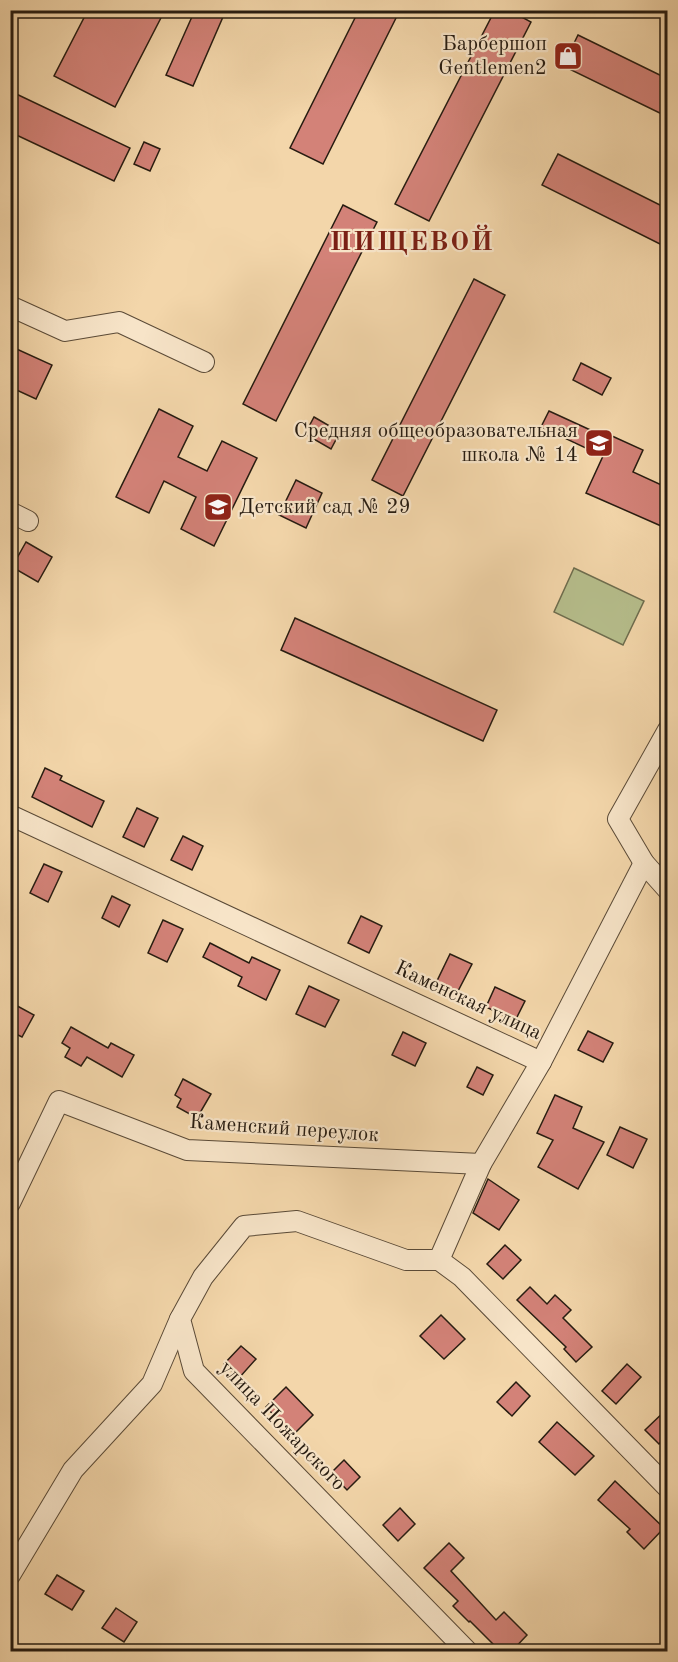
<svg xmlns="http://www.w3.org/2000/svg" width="678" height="1662" viewBox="0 0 678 1662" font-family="'Old Standard TT',serif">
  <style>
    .green { fill: #b6be8c; stroke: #6e6d4e; stroke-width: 1.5 }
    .building { fill: #d38278; stroke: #271c11; stroke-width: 1.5 }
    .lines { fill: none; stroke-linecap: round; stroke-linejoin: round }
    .street-casing { stroke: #5a4a37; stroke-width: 22 }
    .street { stroke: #f7e4c8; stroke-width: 20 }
    .labels { text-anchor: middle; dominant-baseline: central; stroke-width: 4.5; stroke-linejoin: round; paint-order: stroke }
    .poi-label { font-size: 21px; fill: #271c11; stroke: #f7e4c8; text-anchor: end }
    .street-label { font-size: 21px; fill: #271c11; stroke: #f7e4c8 }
    .district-label { font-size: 27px; font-weight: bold; letter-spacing: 1.5px; fill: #7a1f14; stroke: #f7e4c8 }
  </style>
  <rect width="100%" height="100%" fill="#f3d6aa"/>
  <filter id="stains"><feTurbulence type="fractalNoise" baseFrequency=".00333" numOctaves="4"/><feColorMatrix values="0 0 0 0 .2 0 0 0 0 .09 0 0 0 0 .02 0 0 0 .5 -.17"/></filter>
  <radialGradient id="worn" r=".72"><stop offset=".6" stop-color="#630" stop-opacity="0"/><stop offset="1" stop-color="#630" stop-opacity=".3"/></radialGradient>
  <polygon class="green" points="574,568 644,601 623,645 554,612"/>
  <g class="building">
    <polygon points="88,10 165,10 115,107 54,76"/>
    <polygon points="195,10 226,10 193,86 166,75"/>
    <polygon points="359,10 400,10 323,164 290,148"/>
    <polygon points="495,10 509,10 531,22 429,221 395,204"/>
    <polygon points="578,35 668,79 668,117 563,66"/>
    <polygon points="10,91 130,148 114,181 10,132"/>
    <polygon points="144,142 160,149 150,171 134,164"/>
    <polygon points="558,154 668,209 668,248 542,185"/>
    <polygon points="343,205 377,222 276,421 243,404"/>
    <polygon points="474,279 505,295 403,496 372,480"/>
    <polygon points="10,346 52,365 36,399 10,387"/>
    <polygon points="581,363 611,378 602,395 573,380"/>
    <polygon points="159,409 193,426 178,457 207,471 222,441 257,458 214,546 181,529 196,497 164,481 149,513 116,497"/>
    <polygon points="549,411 610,439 612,436 643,450 633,472 668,488 668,529 586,493 603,456 541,427"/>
    <polygon points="314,417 340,432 331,449 305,434"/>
    <polygon points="296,480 322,493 306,528 279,515"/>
    <polygon points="26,542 52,557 38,582 12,567"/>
    <polygon points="295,618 497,710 483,741 281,650"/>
    <polygon points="45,768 62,776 60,780 104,801 92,827 32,797"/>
    <polygon points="137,808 158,818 144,847 123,837"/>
    <polygon points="183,836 203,846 192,870 171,860"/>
    <polygon points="44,864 62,872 48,902 30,893"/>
    <polygon points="112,896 130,905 119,927 102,918"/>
    <polygon points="361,916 382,926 369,953 348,943"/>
    <polygon points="163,920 183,929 167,962 148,953"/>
    <polygon points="210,943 249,963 252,957 280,970 266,1000 238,986 242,977 203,957"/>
    <polygon points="450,954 472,964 457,993 436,983"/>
    <polygon points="309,986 339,1000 325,1027 296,1014"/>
    <polygon points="495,987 525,1001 515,1021 486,1007"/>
    <polygon points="10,1002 34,1015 22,1037 10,1031"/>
    <polygon points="71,1027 108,1048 111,1043 134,1055 122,1077 87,1057 81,1066 65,1057 70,1048 62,1043"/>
    <polygon points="588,1031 613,1043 603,1062 578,1050"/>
    <polygon points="403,1032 426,1043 415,1066 392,1055"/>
    <polygon points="477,1067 493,1075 483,1095 467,1087"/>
    <polygon points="183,1079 211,1094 197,1118 177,1107 181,1099 175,1095"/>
    <polygon points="555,1095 582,1107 573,1128 604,1142 578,1189 538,1167 553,1140 537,1133"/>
    <polygon points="620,1127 647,1139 633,1168 607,1155"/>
    <polygon points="488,1179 519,1200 499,1230 473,1213"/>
    <polygon points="505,1245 521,1260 503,1279 487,1264"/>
    <polygon points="530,1287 547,1304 555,1295 571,1310 563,1318 592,1347 576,1362 564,1349 566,1347 517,1300"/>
    <polygon points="441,1315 465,1339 444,1359 420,1336"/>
    <polygon points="241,1346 256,1359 239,1378 224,1364"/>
    <polygon points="627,1364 641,1377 616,1404 602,1391"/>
    <polygon points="516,1382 530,1396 512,1416 497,1402"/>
    <polygon points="286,1387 313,1415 293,1435 266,1407"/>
    <polygon points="668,1408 668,1435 659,1444 645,1430"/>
    <polygon points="557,1422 594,1456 575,1475 539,1442"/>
    <polygon points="344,1460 360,1477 347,1490 331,1473"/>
    <polygon points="615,1481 664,1528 644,1549 627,1532 630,1529 598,1500"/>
    <polygon points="400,1508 415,1524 398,1541 383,1525"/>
    <polygon points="449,1543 464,1558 451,1571 496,1620 504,1612 527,1635 511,1652 501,1652 470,1621 469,1622 453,1606 458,1601 424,1568"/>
    <polygon points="57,1575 84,1591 72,1610 45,1594"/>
    <polygon points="116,1608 137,1622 124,1642 102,1628"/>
  </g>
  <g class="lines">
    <g class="street-casing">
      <g id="street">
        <polyline points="10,306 65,331 119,322 204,362"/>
        <polyline points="10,512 28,521"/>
        <polyline points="668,730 618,819 644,863 668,890"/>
        <polyline points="10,815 541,1062 481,1164 439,1260 462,1277 668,1488"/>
        <polyline points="541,1062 644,863"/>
        <polyline points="10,1203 59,1101 187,1150 481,1164"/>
        <polyline points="439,1260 406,1260 297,1221 244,1226 203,1277 180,1319 194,1371 468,1652"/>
        <polyline points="10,1575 73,1470 152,1384 180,1319"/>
      </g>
    </g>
    <use href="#street" class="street"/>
  </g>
  <defs>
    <g id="shop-square" transform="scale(1.5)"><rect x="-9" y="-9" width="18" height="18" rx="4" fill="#8f2418" stroke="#f7e4c8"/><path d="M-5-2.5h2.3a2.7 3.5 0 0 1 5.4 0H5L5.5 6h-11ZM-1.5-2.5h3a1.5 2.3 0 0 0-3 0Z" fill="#fff"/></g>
    <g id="school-square" transform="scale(1.5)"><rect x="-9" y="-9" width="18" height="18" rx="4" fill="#8f2418" stroke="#f7e4c8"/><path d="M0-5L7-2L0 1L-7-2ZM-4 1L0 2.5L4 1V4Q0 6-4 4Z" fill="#fff"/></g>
  </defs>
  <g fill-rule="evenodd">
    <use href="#shop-square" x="568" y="56"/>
    <use href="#school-square" x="599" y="443"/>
    <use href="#school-square" x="218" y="507"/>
  </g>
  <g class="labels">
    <g class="poi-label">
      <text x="547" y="44">Барбершоп<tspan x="547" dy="24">Gentlemen2</tspan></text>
      <text x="578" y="431">Средняя общеобразовательная<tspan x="578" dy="24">школа № 14</tspan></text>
      <text x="239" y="507" text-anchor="start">Детский сад № 29</text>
    </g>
    <g class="street-label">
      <text transform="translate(468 1001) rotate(25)">Каменская улица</text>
      <text transform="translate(284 1129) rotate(4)">Каменский переулок</text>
      <text transform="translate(282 1426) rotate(46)">улица Пожарского</text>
    </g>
    <g class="district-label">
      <text x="412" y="242">ПИЩЕВОЙ</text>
    </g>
  </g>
  <rect width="678" height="1662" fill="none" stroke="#f3d6aa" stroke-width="36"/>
  <rect x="12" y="12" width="654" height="1638" fill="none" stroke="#271c11" stroke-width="3"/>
  <rect x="18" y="18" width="642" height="1626" fill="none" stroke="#271c11" stroke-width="1.5"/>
  <rect width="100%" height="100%" filter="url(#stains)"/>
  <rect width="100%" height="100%" fill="url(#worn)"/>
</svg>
